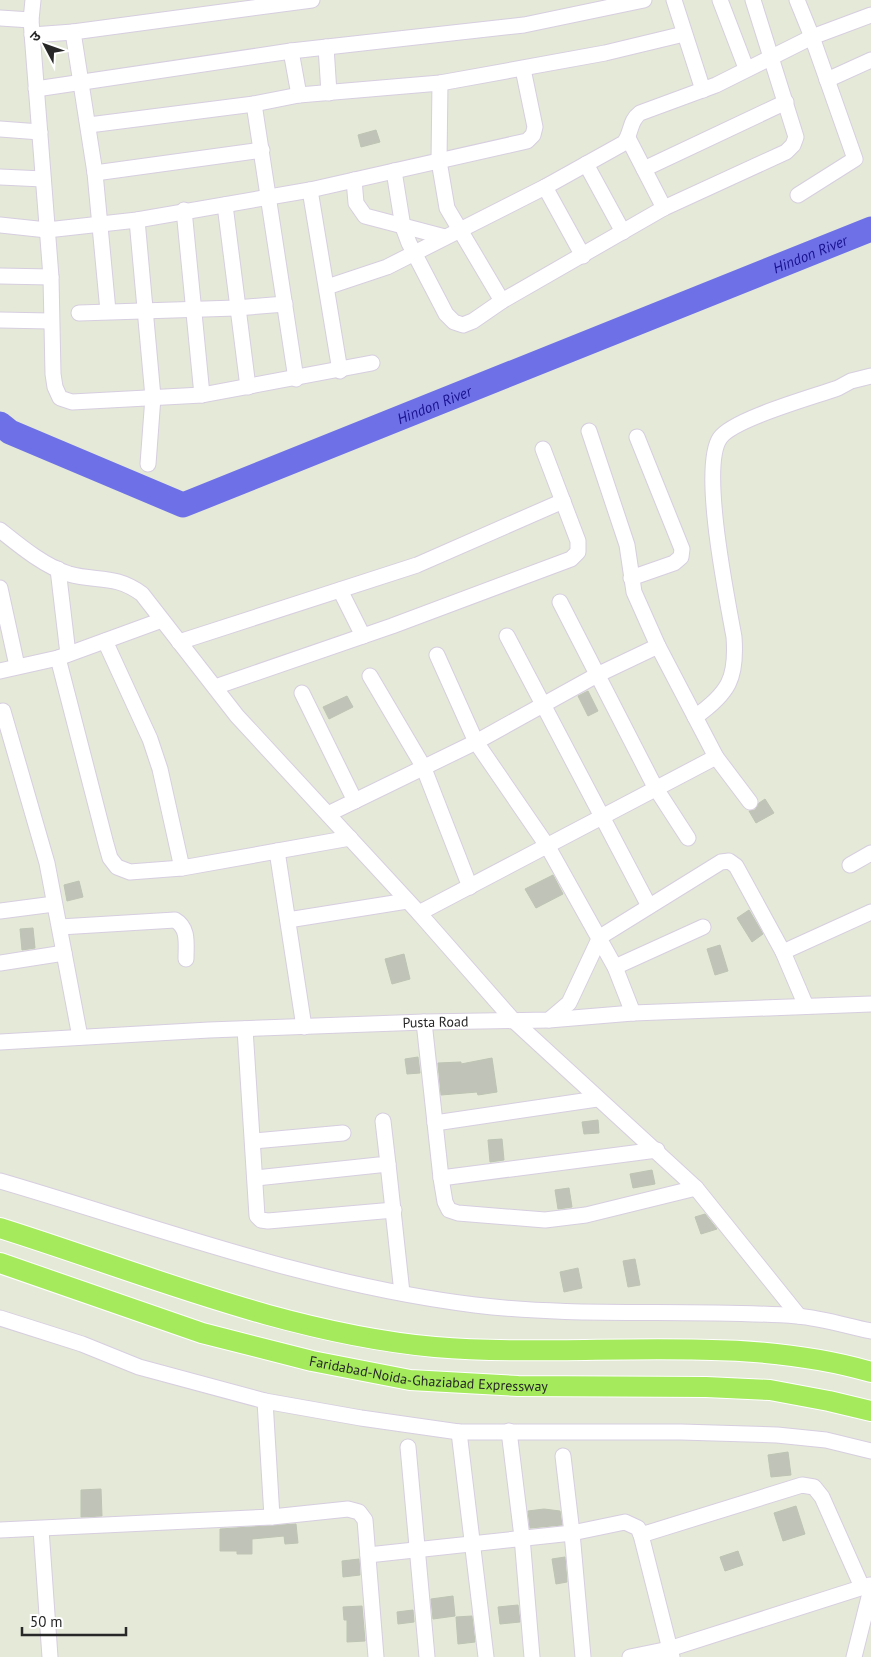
<svg xmlns="http://www.w3.org/2000/svg" width="871" height="1657" viewBox="0 0 871 1657" font-family="'PT Sans','Noto Sans Devanagari',sans-serif">
  <style>
    .lines { fill: none; stroke-linecap: round; stroke-linejoin: round }
    .river { stroke: #6e70e8; stroke-width: 25 }
    .building { fill: #c0c4b8; stroke: #bec4b3 }
    .minor-casing { stroke: #d7cee0; stroke-width: 17 }
    .major-casing { stroke: #fff; stroke-width: 22 }
    .minor { stroke: #fff; stroke-width: 15 }
    .major { stroke: #a5ea5d; stroke-width: 20 }
    .labels { text-anchor: middle; dominant-baseline: central; stroke-width: 4; stroke-linejoin: round; paint-order: stroke }
    .street-label { font-size: 14px; fill: #272727; stroke: #fff }
    .water-label { font-size: 15px; font-style: italic; fill: #1a128f; stroke: #fff }
  </style>
  <rect width="100%" height="100%" fill="#e4e9d8"/>
  <g class="lines">
    <path class="river" id="s1" d="M0,424L10,432L183,505L871,229"/>
  </g>
  <g class="building">
    <polygon points="376,130 380,142 361,147 358,135"/>
    <polygon points="588,691 598,711 588,716 578,696"/>
    <polygon points="347,696 353,707 329,719 323,707"/>
    <polygon points="765,799 774,813 756,823 749,811 755,810 759,803"/>
    <polygon points="553,875 563,894 536,908 525,889"/>
    <polygon points="79,881 83,897 67,901 64,885"/>
    <polygon points="749,910 763,934 752,942 737,918"/>
    <polygon points="33,928 35,948 22,950 20,929"/>
    <polygon points="720,945 728,971 715,975 707,949"/>
    <polygon points="404,954 410,979 392,984 385,959"/>
    <polygon points="418,1057 420,1073 407,1074 405,1059"/>
    <polygon points="492,1058 497,1092 478,1095 477,1092 441,1095 438,1063 461,1062 461,1064"/>
    <polygon points="598,1120 599,1133 584,1134 582,1122"/>
    <polygon points="502,1139 504,1160 490,1162 488,1140"/>
    <polygon points="652,1170 655,1184 633,1188 630,1174"/>
    <polygon points="569,1188 572,1207 558,1209 555,1190"/>
    <polygon points="705,1214 717,1229 701,1234 695,1217"/>
    <polygon points="635,1259 640,1285 628,1287 623,1261"/>
    <polygon points="578,1268 582,1288 564,1292 560,1272"/>
    <polygon points="788,1452 791,1475 771,1477 768,1455"/>
    <polygon points="101,1489 102,1516 81,1517 81,1490"/>
    <polygon points="796,1506 805,1534 783,1541 774,1513"/>
    <polygon points="544,1509 560,1511 562,1525 530,1528 528,1511"/>
    <polygon points="296,1524 298,1543 285,1544 284,1536 252,1539 252,1554 237,1554 237,1551 220,1551 220,1529"/>
    <polygon points="738,1551 743,1565 725,1571 720,1557"/>
    <polygon points="565,1557 567,1582 556,1584 552,1559"/>
    <polygon points="359,1559 360,1575 343,1577 342,1561"/>
    <polygon points="453,1596 455,1616 433,1619 431,1599"/>
    <polygon points="518,1605 520,1622 500,1624 498,1607"/>
    <polygon points="362,1606 365,1641 347,1642 347,1620 344,1620 343,1607"/>
    <polygon points="413,1610 414,1622 398,1624 397,1612"/>
    <polygon points="472,1616 475,1642 458,1644 456,1617"/>
  </g>
  <g class="lines">
    <g class="minor-casing">
      <g id="minor">
        <polyline points="33,0 31,20 51,277 53,374 55,387 60,398 72,402 202,395 372,363"/>
        <polyline points="674,0 703,90"/>
        <polyline points="720,0 746,68"/>
        <polyline points="797,0 812,37 871,15"/>
        <polyline points="0,18 31,20"/>
        <polyline points="32,35 73,32"/>
        <polyline points="326,47 329,93"/>
        <polyline points="291,51 299,95"/>
        <polyline points="827,80 871,60"/>
        <polyline points="440,83 439,161 447,208 502,301"/>
        <polyline points="36,89 291,51 524,25 644,0"/>
        <polyline points="254,104 296,379"/>
        <polyline points="89,125 254,104 299,95 440,83 605,53 684,34"/>
        <polyline points="0,129 40,132"/>
        <polyline points="628,138 664,208"/>
        <polyline points="586,164 623,232"/>
        <polyline points="644,169 786,102"/>
        <polyline points="394,171 403,227 409,243 446,314 454,322 463,325 473,321 502,301 664,208 786,152 793,145 796,137 753,0"/>
        <polyline points="95,173 262,150"/>
        <polyline points="0,177 43,179"/>
        <polyline points="354,180 356,203 365,216 445,237"/>
        <polyline points="545,187 583,256"/>
        <polyline points="310,190 340,371"/>
        <polyline points="225,205 248,387"/>
        <polyline points="184,210 202,395"/>
        <polyline points="137,220 153,397 148,464"/>
        <polyline points="0,225 47,230 137,220 310,190 527,141 533,135 535,127 523,69"/>
        <polyline points="0,276 51,277"/>
        <path d="M327,287L387,267L545,187L624,143C632,133 629,121 640,113L716,85L812,37L855,159L798,195"/>
        <polyline points="108,311 95,173 73,32 312,0"/>
        <polyline points="79,313 236,308 285,304"/>
        <polyline points="0,320 50,321"/>
        <polyline points="589,431 627,545 634,592 658,646 716,757 750,802"/>
        <path d="M0,530C20,546 44,566 69,574C97,582 115,574 142,594L237,716L419,913L513,1020L696,1188L799,1316"/>
        <polyline points="58,569 68,654"/>
        <polyline points="631,578 674,563 681,557 682,549 637,437"/>
        <polyline points="0,588 17,666"/>
        <polyline points="340,590 363,636"/>
        <polyline points="560,602 655,787 688,838"/>
        <polyline points="507,636 649,906"/>
        <polyline points="105,641 150,739 160,769 182,868"/>
        <polyline points="179,642 417,565 563,501"/>
        <polyline points="437,655 476,742 548,847 615,967 633,1013"/>
        <polyline points="58,658 106,844 110,858 117,867 130,872 182,868 350,838"/>
        <polyline points="0,671 58,658 162,620"/>
        <polyline points="370,676 423,766 470,887"/>
        <polyline points="215,687 392,626 571,559 578,552 578,541 543,449"/>
        <polyline points="302,693 355,801"/>
        <polyline points="3,711 47,863 80,1037"/>
        <path d="M695,717C729,693 737,678 734,637C727,598 700,467 720,438C733,419 813,397 838,388L851,381L871,376"/>
        <polyline points="328,814 476,742 597,675 658,646"/>
        <polyline points="277,851 304,1027"/>
        <polyline points="850,865 871,853"/>
        <polyline points="0,911 54,904"/>
        <polyline points="419,913 716,757"/>
        <polyline points="288,920 407,901"/>
        <path d="M60,927L175,920C189,928 186,944 186,959"/>
        <polyline points="783,952 871,912"/>
        <polyline points="0,963 64,953"/>
        <polyline points="615,967 703,927"/>
        <polyline points="549,1020 569,1003 600,937 721,862 729,861 736,866 783,952 806,1006"/>
        <polyline points="424,1022 441,1178 445,1202 449,1210 458,1213 545,1220 586,1215 696,1188"/>
        <polyline points="245,1029 257,1216 261,1220 268,1221 394,1210"/>
        <path id="s2" d="M0,1042L209,1030L424,1022L549,1020L633,1013L871,1004"/>
        <polyline points="435,1123 597,1099"/>
        <polyline points="253,1141 343,1133"/>
        <polyline points="388,1164 402,1293"/>
        <polyline points="256,1178 388,1164 383,1121"/>
        <polyline points="441,1178 657,1150"/>
        <path d="M0,1181C157,1227 312,1285 475,1305C582,1318 690,1308 797,1316C821,1318 847,1326 871,1331"/>
        <polyline points="0,1318 82,1344 139,1367 265,1401 361,1418 459,1432 681,1432 777,1435 826,1440 871,1451"/>
        <polyline points="265,1401 272,1517"/>
        <polyline points="509,1431 522,1537 532,1657"/>
        <polyline points="459,1432 486,1657"/>
        <polyline points="408,1447 427,1657"/>
        <polyline points="563,1456 572,1533 583,1657"/>
        <polyline points="41,1529 50,1657"/>
        <polyline points="0,1530 272,1517 348,1509 359,1512 365,1520 376,1657"/>
        <polyline points="641,1535 672,1657"/>
        <polyline points="368,1555 572,1533 625,1522 638,1528 641,1535 802,1485 814,1487 822,1497 862,1587"/>
        <polyline points="630,1657 669,1649 870,1585"/>
        <polyline points="854,1657 871,1589"/>
      </g>
    </g>
    <g class="major-casing">
      <g id="major">
        <path d="M0,1228C143,1273 284,1333 435,1347C576,1359 735,1332 871,1372"/>
        <path id="s3" d="M0,1263L202,1333L312,1361L410,1380L518,1386L706,1387L770,1390L829,1401L871,1411"/>
      </g>
    </g>
    <use href="#minor" class="minor"/>
    <use href="#major" class="major"/>
  </g>
  <g class="labels">
    <g class="street-label">
      <text stroke="none"><textPath href="#s2" startOffset="436">Pusta Road</textPath></text>
      <text stroke="none"><textPath href="#s3" startOffset="445">Faridabad-Noida-Ghaziabad Expressway</textPath></text>
    </g>
    <g class="water-label">
      <text stroke="none"><textPath href="#s1" startOffset="876">Hindon River</textPath></text>
      <text stroke="none"><textPath href="#s1" startOffset="471">Hindon River</textPath></text>
    </g>
  </g>
  <g transform="translate(45 45) rotate(311)" stroke="#ffffff" stroke-width="4" paint-order="stroke">
  <path d="M0-4L9 19L0 12L-9 19Z" fill="#272727"/>
  <text y="-8" font-size="14" font-weight="bold" text-anchor="middle" fill="#272727">उ</text>
  </g>
  <path d="M22 1627v8h104v-8" fill="none" stroke="#272727" stroke-width="2.5"/>
  <text x="30" y="1627" font-size="15" fill="#272727" stroke="#ffffff" stroke-width="4" paint-order="stroke">50 m</text>
</svg>
